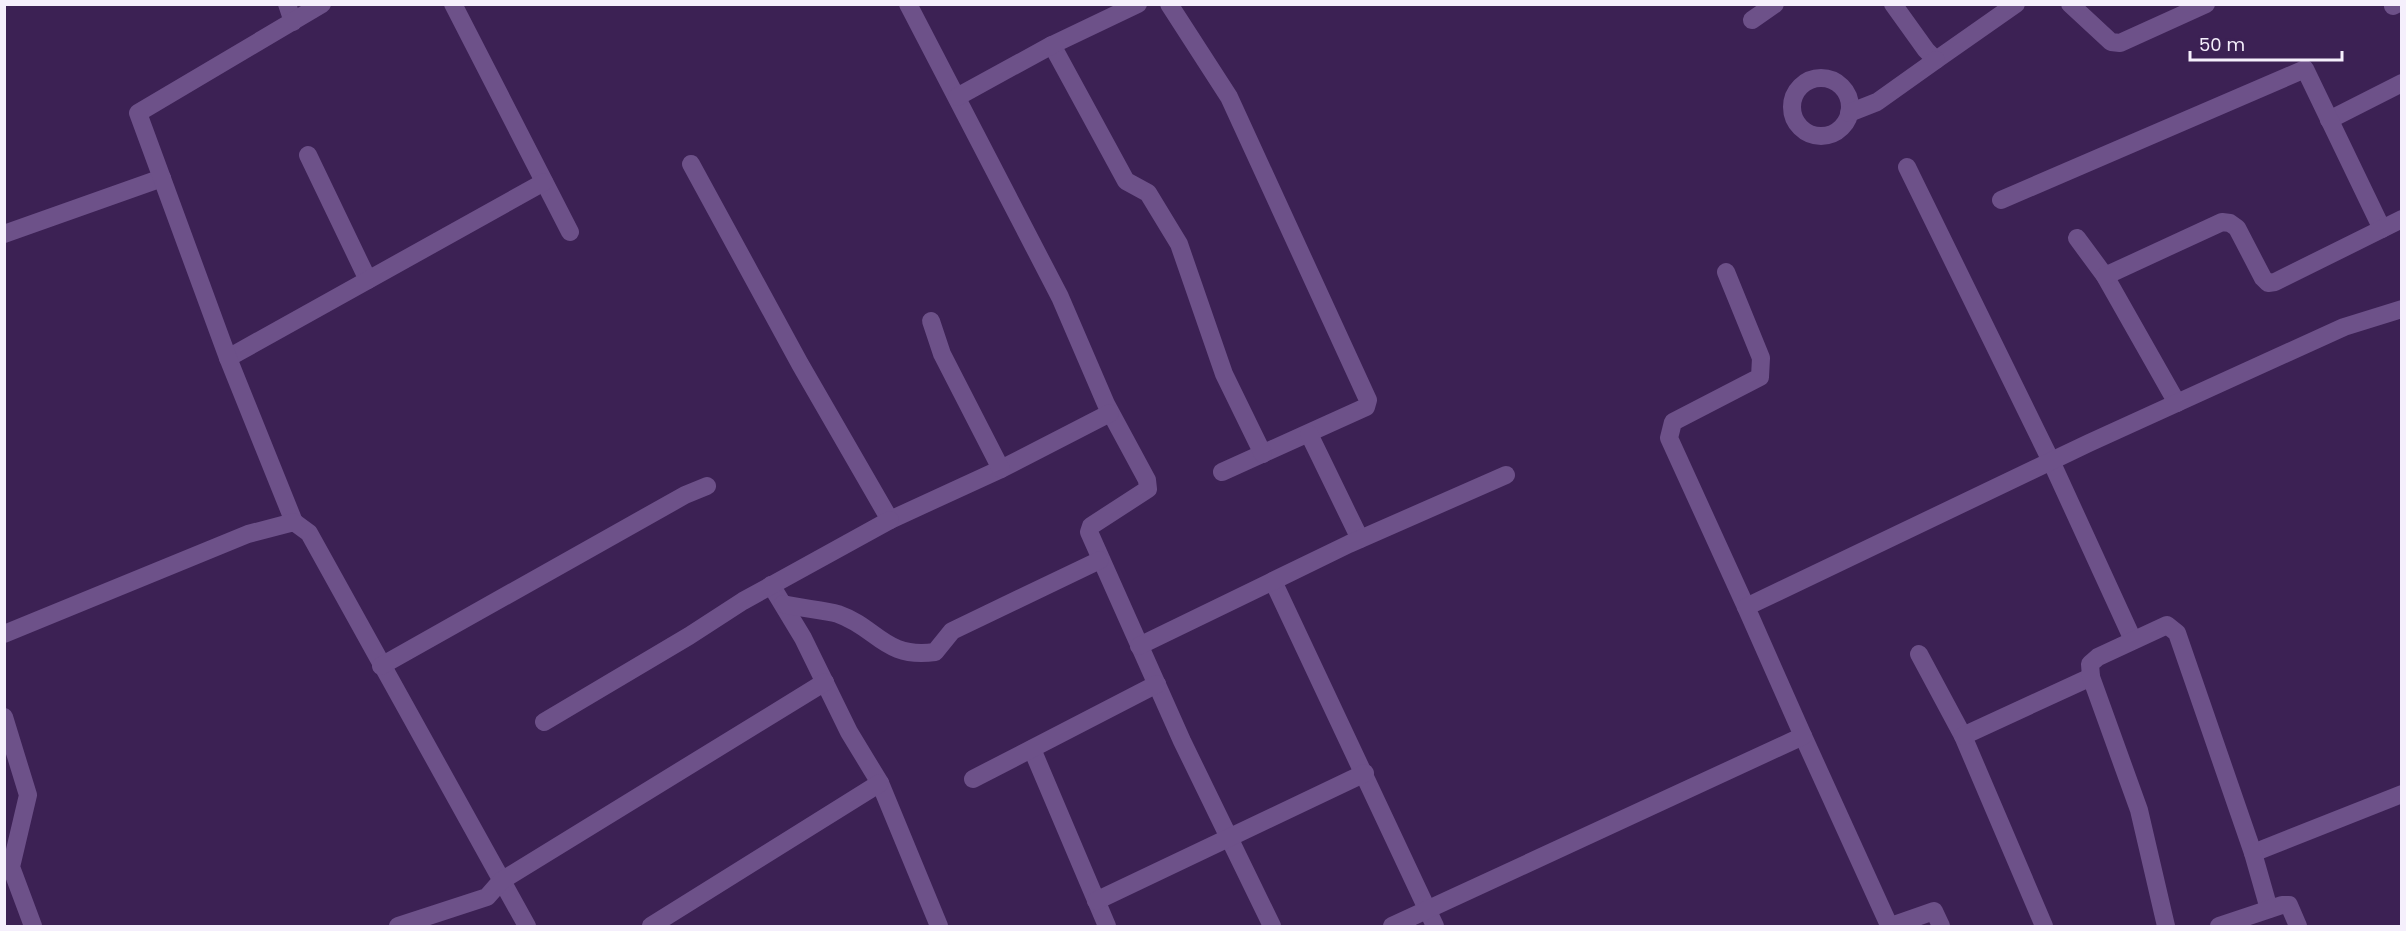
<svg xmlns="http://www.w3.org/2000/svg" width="2406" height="931" viewBox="0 0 2406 931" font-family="Poppins,sans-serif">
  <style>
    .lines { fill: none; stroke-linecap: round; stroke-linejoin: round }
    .minor { stroke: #6d5189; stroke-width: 18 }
  </style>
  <rect width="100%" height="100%" fill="#3c2154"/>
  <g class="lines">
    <g class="minor">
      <polyline points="287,4 293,22"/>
      <polyline points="453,4 570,232"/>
      <polyline points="908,4 1060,297 1106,404 1147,480 1148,489 1091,526 1089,532 1182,741 1272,926"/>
      <polyline points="1169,4 1229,97 1368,400 1366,407 1222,472"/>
      <polyline points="1893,4 1926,50 1936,60 2016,4"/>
      <polyline points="2070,4 2111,42 2120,43 2206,4"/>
      <polyline points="2393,6 2397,4"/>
      <polyline points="1752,20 1775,4"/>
      <polyline points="1052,45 1126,181 1148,193 1179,244 1224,374 1263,454"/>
      <circle cx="1821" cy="107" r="29"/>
      <polyline points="957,97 1052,45 1138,4"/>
      <polyline points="1849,113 1877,102 1936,60"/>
      <polyline points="2329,120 2402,83"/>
      <polyline points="308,155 368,280"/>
      <polyline points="691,164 800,364 890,520 1001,469 1110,413"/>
      <polyline points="1907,167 2051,461 2133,640"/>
      <polyline points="2001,200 2305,69 2382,229"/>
      <polyline points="4,234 162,178"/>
      <polyline points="2077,238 2105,276 2177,403"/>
      <polyline points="1726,272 1761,358 1760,377 1673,422 1669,438 1746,607"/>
      <polyline points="2105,276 2222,222 2230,223 2237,228 2263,278 2268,283 2275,282 2402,219"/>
      <polyline points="931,321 942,354 1001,469"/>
      <polyline points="228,358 544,182"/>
      <polyline points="1309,434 1360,539"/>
      <polyline points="294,522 228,358 138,113 322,4"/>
      <polyline points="1273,581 1435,926"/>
      <polyline points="771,585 803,638 849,732 880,783 939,926"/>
      <path d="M783,604C798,608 825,610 838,614C878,628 884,659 935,652L952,631L1100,560"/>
      <polyline points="4,634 248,534 294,522 309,533 527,926"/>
      <polyline points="1139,646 1349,544 1506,475"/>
      <polyline points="1919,654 1963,736 2044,926"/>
      <polyline points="381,666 685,495 707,486"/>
      <polyline points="4,717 28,795 11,867 33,926"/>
      <polyline points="544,722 689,636 743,601 890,520"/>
      <polyline points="1803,736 1888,923 1894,925 1934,911 1941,926"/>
      <polyline points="1963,736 2091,677"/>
      <polyline points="1032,749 1107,926"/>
      <polyline points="973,779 1157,684"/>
      <polyline points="2253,853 2402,794"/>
      <polyline points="1096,901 1365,773"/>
      <polyline points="398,926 487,897 501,881 825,682"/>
      <polyline points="651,926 880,783"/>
      <polyline points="1392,926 1803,736 1746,607 2089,443 2344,327 2402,309"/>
      <polyline points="2166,926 2139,810 2091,677 2090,664 2098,657 2167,625 2177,633 2253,853 2269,909"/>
      <polyline points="2219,926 2282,905 2289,905 2298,926"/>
    </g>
  </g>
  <rect width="2406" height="931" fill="none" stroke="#f5effc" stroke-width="12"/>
  <path d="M2190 51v9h152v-9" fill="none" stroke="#f5effc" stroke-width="3"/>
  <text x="2199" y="51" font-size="18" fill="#f5effc" stroke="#3c2154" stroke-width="4.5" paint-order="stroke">50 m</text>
</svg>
